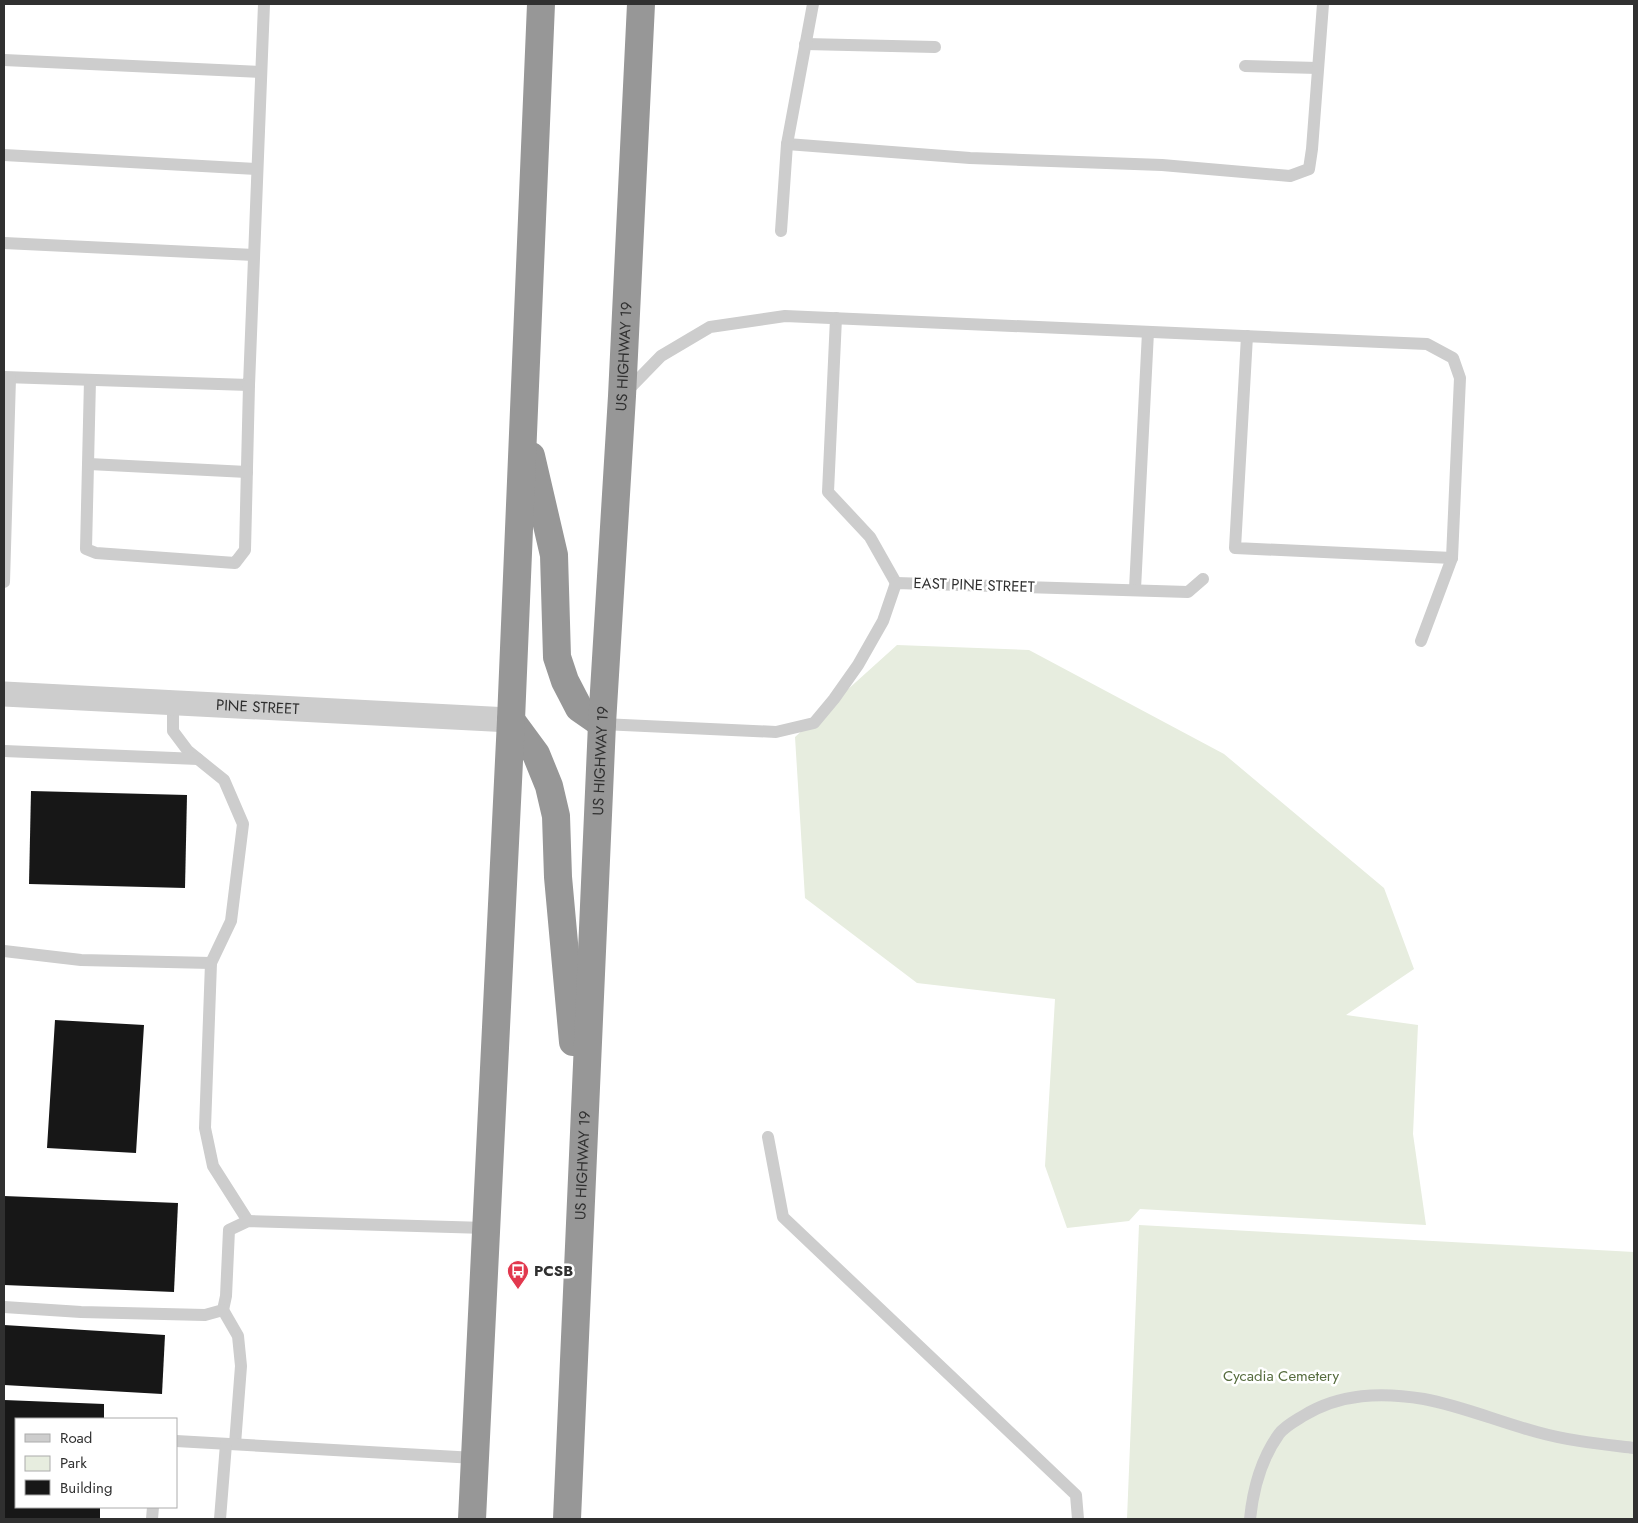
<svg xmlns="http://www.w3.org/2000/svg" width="1638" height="1523" viewBox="0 0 1638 1523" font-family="Jost,sans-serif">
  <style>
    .green { fill: #e7eddf }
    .building { fill: #171717 }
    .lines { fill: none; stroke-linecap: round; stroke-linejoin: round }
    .lane { stroke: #cdcdcd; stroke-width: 12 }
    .street { stroke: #cdcdcd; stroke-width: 25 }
    .highway { stroke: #979797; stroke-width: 28 }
    .labels { text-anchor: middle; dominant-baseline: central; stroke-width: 5; stroke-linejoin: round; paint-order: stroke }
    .street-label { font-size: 15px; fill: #303030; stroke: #fff }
    .poi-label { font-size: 15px; font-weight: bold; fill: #303030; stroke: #fff; text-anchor: start }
    .park-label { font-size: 15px; fill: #566c3e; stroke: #fff }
  </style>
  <rect width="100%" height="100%" fill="#fff"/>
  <g class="green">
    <polygon points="897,645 1029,650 1224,754 1384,888 1414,969 1346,1015 1418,1025 1413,1134 1426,1225 1140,1209 1129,1221 1067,1228 1045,1166 1055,999 917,983 805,898 795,737"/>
    <polygon points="1139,1225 1634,1252 1634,1519 1127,1519"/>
  </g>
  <g class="building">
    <polygon points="31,791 187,795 185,888 29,884"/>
    <polygon points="55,1020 144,1025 136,1153 47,1148"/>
    <polygon points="4,1196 178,1203 174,1292 4,1285"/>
    <polygon points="4,1325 165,1335 162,1394 4,1385"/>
    <polygon points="4,1400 104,1404 104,1419 16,1419 16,1507 100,1507 100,1519 4,1519"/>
  </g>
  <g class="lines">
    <g class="lane">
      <polyline points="805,44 935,47"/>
      <polyline points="4,60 261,72"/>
      <polyline points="1245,66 1318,68"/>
      <polyline points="787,144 970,158 1162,165 1290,176 1309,169 1312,149 1323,4"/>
      <polyline points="4,155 257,169"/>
      <polyline points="781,231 787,144 813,4"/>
      <polyline points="4,243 254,255"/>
      <polyline points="836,318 828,492 870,537 896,583"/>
      <polyline points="1247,336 1235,548 1452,558"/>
      <polyline points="4,377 249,385 264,4"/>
      <polyline points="90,380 86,549 96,553 235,563 245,550 249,385"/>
      <polyline points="624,394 661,356 710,327 785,316 1427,344 1453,358 1460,378 1452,558 1421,641"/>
      <polyline points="89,464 247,472"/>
      <polyline points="4,582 10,378"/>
      <polyline points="1135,589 1148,332"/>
      <polyline points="173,703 173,731 188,751 224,780 243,824 231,921 211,963 205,1128 213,1166 248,1221"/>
      <polyline points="602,724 776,732 814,723 834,699 858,665 883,621 896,583 1188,592 1203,579"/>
      <polyline points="4,751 198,759"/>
      <polyline points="4,951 81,960 211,963"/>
      <polyline points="768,1137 783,1217 1076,1495 1078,1519"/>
      <polyline points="4,1307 81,1312 205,1315 223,1310 226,1296 229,1230 248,1221 486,1228"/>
      <polyline points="223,1310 238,1336 241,1366 235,1444"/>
      <polyline points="176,1441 475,1458"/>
      <polyline points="152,1519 153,1507"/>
      <polyline points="220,1519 226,1444"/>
      <path d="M1250,1519C1253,1489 1261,1459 1279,1434C1285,1426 1295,1421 1303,1416C1340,1393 1382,1392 1424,1399C1462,1406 1499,1422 1537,1432C1569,1441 1601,1444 1634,1448"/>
    </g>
    <path class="street" id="s1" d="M4,694L511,720"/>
    <g class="highway">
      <polyline points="531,456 554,555 557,657 565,681 579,708 602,724"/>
      <polyline points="511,720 536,754 549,786 556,816 558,877 573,1042"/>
      <polyline points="472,1519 511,720 541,4"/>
      <path id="s2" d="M567,1519L602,724L622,396L641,4"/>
    </g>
  </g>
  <defs>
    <g id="bus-pin" transform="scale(1.125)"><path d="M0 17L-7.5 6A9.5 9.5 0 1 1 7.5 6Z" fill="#e2384e" stroke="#fff"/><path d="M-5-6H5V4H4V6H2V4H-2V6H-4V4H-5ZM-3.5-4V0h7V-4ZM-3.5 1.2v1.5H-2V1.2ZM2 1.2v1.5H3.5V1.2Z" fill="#fff"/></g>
  </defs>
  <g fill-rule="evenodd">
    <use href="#bus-pin" x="518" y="1271"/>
  </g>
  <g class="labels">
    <g class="street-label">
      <text stroke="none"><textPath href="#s2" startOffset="1164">US HIGHWAY 19</textPath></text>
      <text transform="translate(974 585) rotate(2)">EAST PINE STREET</text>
      <text stroke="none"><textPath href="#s1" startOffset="254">PINE STREET</textPath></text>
      <text stroke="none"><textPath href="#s2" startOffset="759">US HIGHWAY 19</textPath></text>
      <text stroke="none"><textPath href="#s2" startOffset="354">US HIGHWAY 19</textPath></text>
    </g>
    <g class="poi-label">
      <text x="534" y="1271">PCSB</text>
    </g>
    <g class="park-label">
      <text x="1281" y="1376">Cycadia Cemetery</text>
    </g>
  </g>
  <rect width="1638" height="1523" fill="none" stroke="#303030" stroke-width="10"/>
  <rect x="15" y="1418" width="162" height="90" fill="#ffffff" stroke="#acacac"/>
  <rect x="25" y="1434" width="25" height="8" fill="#cdcdcd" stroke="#acacac"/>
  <text x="60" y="1443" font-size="15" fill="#303030">Road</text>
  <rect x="25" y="1456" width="25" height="15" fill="#e7eddf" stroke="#acacac"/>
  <text x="60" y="1468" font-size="15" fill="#303030">Park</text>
  <rect x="25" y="1480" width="25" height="15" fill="#171717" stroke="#acacac"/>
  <text x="60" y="1493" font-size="15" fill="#303030">Building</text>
</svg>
